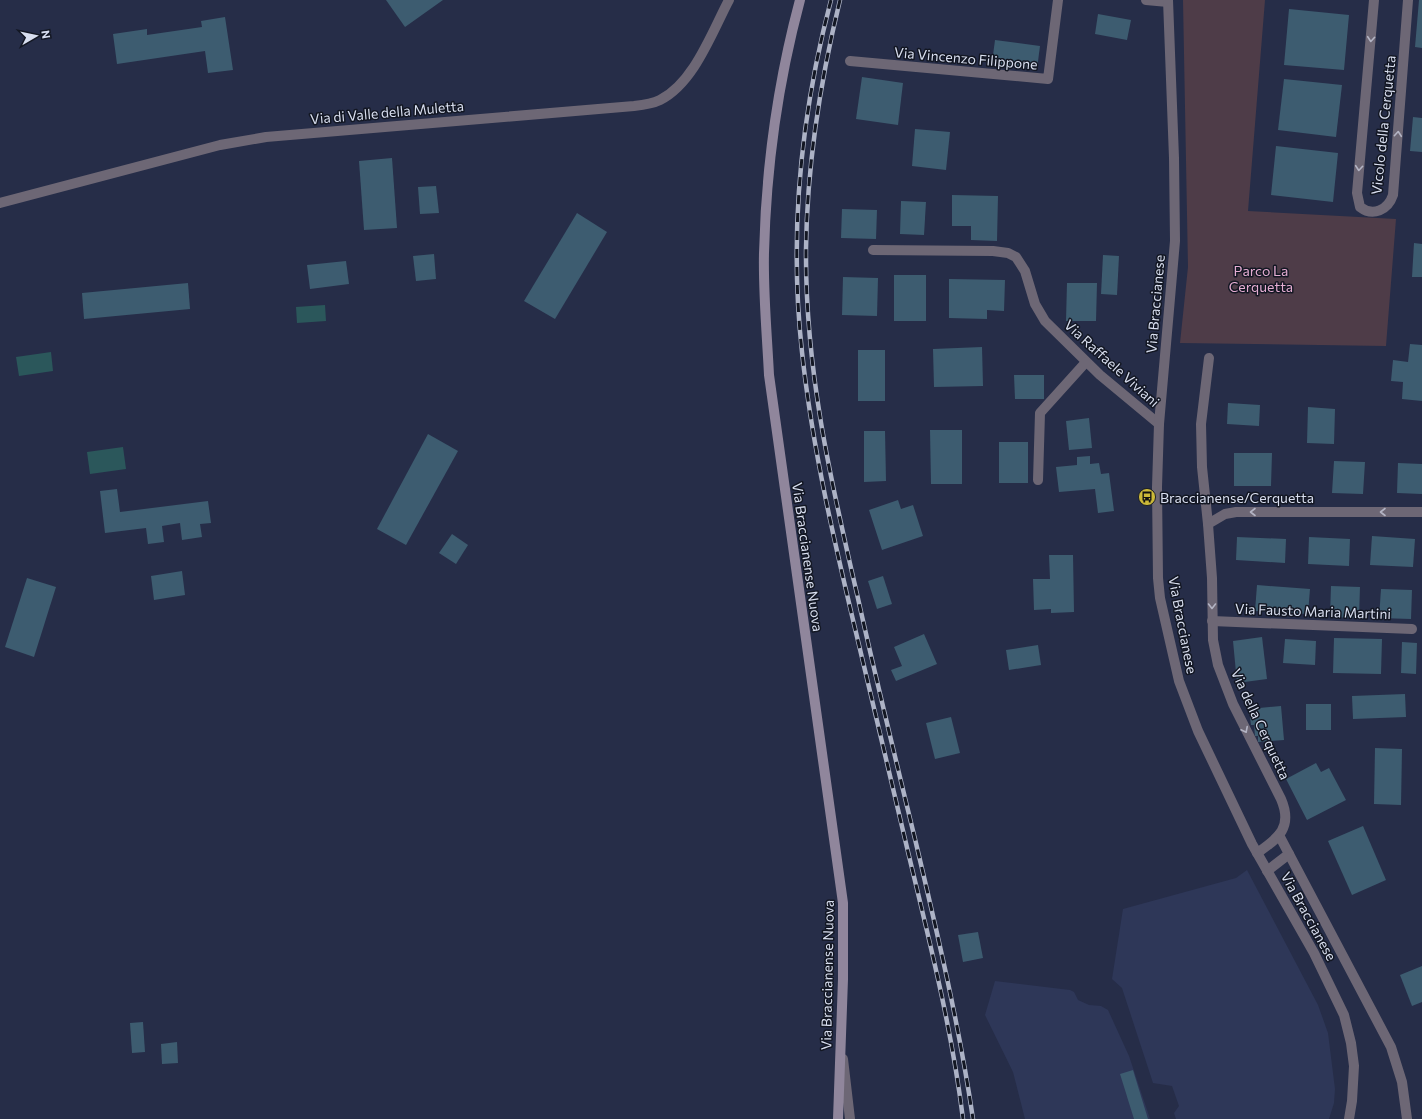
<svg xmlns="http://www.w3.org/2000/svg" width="1422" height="1119" viewBox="0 0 1422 1119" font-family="Commissioner,sans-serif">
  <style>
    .built { fill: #2e3758 }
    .green { fill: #4e3c48 }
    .water { fill: #2b575b }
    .building { fill: #3d5c70 }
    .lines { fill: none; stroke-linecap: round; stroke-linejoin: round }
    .minor { stroke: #6d6775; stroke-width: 10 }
    .tertiary { stroke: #6d6775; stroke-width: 10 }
    .secondary { stroke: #90869c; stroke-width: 10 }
    .rail-casing { stroke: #adb3c6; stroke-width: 4.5 }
    .rail { stroke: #131723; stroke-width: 3; stroke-dasharray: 9; stroke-linecap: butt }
    .oneway { stroke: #b3b4c4 }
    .labels { text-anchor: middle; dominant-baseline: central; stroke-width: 3; stroke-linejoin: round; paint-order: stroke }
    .street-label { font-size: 14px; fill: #d8deef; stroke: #131723 }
    .park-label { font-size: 14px; fill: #e5add2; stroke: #131723 }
    .poi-label { font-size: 14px; fill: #d8deef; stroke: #131723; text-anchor: start }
  </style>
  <rect width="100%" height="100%" fill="#262d48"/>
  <g class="built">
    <polygon points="1247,870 1318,1005 1328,1033 1335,1089 1334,1103 1329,1119 1176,1119 1174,1113 1179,1106 1172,1086 1153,1083 1122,988 1112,979 1123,909 1236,878"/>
    <polygon points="995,981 1070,990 1074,992 1078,1000 1089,1005 1101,1006 1108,1010 1129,1056 1150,1119 1025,1119 1013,1072 985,1015"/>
  </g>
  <polygon class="green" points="1183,0 1265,0 1248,211 1396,219 1386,346 1180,343 1188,267"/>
  <g class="water">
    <polygon points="325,305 326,321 297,323 296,307"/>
    <polygon points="51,352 53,371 19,376 16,357"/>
    <polygon points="123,447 126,469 90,474 87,452"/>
  </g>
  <g class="building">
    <polygon points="386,0 443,0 405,27"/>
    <polygon points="1419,0 1422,0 1422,48 1415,47"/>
    <polygon points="1289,9 1349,15 1344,70 1284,65"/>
    <polygon points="1098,14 1131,20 1127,40 1095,34"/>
    <polygon points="225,17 233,70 208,73 205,51 117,64 113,34 147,29 147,35 202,27 201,21"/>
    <polygon points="995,40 1040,46 1037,69 992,63"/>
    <polygon points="862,77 903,83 898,125 856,119"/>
    <polygon points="1284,79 1342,85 1336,137 1278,130"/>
    <polygon points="1413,117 1422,118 1422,152 1410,151"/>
    <polygon points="915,129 950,132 946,170 912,166"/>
    <polygon points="1276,146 1338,153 1333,202 1271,195"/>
    <polygon points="392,158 397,228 364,230 359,161"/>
    <polygon points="436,186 439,213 420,214 418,187"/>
    <polygon points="952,195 998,196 997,241 971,240 971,226 952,226"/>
    <polygon points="901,201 926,202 924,235 900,234"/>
    <polygon points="842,209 877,210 876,239 841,238"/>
    <polygon points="577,213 607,232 555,319 524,301"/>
    <polygon points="1414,243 1422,244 1422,277 1412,277"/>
    <polygon points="434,254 436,279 416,281 413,256"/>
    <polygon points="1103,255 1119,256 1117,295 1101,294"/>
    <polygon points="346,261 349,284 310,289 307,265"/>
    <rect x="894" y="275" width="32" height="46"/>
    <polygon points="843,277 878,278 877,316 842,315"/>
    <polygon points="949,279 1005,280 1004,311 987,310 987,319 949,318"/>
    <polygon points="188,283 190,309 84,319 82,293"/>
    <polygon points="1067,283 1097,283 1096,321 1066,321"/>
    <polygon points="1410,344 1422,345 1422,401 1402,399 1403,382 1391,381 1393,360 1408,362"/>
    <polygon points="982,347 983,386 934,387 933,349"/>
    <rect x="858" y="350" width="27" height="51"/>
    <polygon points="1014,375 1044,375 1044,399 1015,399"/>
    <polygon points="1228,403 1260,405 1259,426 1227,424"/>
    <polygon points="1308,407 1335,409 1334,444 1307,443"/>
    <polygon points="1089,418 1092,448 1069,450 1066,421"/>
    <polygon points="930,430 962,430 962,484 931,484"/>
    <polygon points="864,431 885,431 886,481 864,482"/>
    <polygon points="428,434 458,451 406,545 377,529"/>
    <rect x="999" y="442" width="29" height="41"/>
    <polygon points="1234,453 1272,453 1271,486 1234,486"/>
    <polygon points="1090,456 1090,464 1099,463 1101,474 1109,473 1114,511 1098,513 1095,489 1059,492 1056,467 1077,465 1077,457"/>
    <polygon points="1334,461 1365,462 1363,494 1332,493"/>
    <polygon points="1398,463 1422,464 1422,494 1397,493"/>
    <polygon points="117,489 120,512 208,501 211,523 200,524 202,537 182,540 180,523 162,526 164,542 148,544 146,528 105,533 100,491"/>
    <polygon points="898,500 901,509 913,505 923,536 882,550 869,510"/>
    <polygon points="452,534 468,545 456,564 439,553"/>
    <polygon points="1372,536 1415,539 1413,567 1370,565"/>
    <polygon points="1237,537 1286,539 1285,563 1236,560"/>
    <polygon points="1309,537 1350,539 1349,566 1308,564"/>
    <polygon points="1049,555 1073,555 1074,612 1051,613 1051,609 1034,610 1033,579 1050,579"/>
    <polygon points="182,571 185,595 154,600 151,576"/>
    <polygon points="883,576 892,604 877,609 868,581"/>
    <polygon points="27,578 56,587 34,657 5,647"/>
    <polygon points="1257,585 1310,589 1308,614 1255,611"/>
    <polygon points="1331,586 1360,587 1359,618 1330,617"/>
    <polygon points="1381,589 1412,590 1411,619 1379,618"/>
    <polygon points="924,634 937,664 896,681 891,670 902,666 894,647"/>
    <polygon points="1262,637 1267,679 1237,683 1233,641"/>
    <polygon points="1334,638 1382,639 1381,674 1333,673"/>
    <polygon points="1285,639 1316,641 1315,665 1283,663"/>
    <polygon points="1402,642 1417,643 1416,674 1401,673"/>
    <polygon points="1038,645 1041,665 1009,670 1006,650"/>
    <polygon points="1405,694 1406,717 1353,719 1352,696"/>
    <rect x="1306" y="704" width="25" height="26"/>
    <polygon points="1281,706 1284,740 1258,742 1258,736 1255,736 1254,725 1251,725 1249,709"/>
    <polygon points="951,717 960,753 935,759 926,723"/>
    <polygon points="1375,748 1402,749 1401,805 1374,804"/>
    <polygon points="1316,763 1321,772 1329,768 1346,800 1307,820 1286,779"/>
    <polygon points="1363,826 1386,880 1352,895 1328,841"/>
    <polygon points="978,932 983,958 963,962 958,935"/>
    <polygon points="1422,966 1422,1002 1412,1006 1400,975"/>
    <polygon points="143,1022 145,1052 132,1053 130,1023"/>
    <polygon points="177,1042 178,1063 162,1064 161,1044"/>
    <polygon points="1133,1070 1148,1119 1134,1119 1120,1074"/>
  </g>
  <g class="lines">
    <g class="minor">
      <polyline points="1146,0 1168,2"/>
      <path d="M1374,0L1357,193L1360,207C1373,217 1388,210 1393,195L1408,0"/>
      <polyline points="850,61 1048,79 1058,0"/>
      <path d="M0,203L220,145L266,137L634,106C643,105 652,104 660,100C694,83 712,32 729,0"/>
      <polyline points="873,250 993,251 1008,253 1016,257 1025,271 1035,304 1045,321 1100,375 1159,424"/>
      <polyline points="1038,480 1040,413 1086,362"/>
      <polyline points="1208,524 1202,467 1201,424 1209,358"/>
      <polyline points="1212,621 1412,629"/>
      <path d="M1257,853C1279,838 1293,827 1281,799L1233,704L1218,665L1213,640L1212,578L1208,524L1225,514L1236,512H1422"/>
      <polyline points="1289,854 1391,1047 1402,1082 1407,1119"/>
      <polyline points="1267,871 1289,854 1279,835"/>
    </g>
    <g class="tertiary">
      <polyline points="1168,0 1174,158 1175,241 1159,424 1157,487 1158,578 1160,598 1179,681 1198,731 1252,844 1314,953 1344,1015 1351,1043 1354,1066 1352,1101 1349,1119"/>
      <polyline points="843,1059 850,1119"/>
    </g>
    <path class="secondary" d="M800,0C778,82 766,168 764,253C763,293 767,334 769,375L843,903V979L838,1119"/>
    <g class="rail-casing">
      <g id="rail">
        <path d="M831,0C801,114 789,234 802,352C814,464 842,573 868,683C882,740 895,798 909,856C930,943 952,1030 963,1119"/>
        <path d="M840,0C820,82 807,164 806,249C805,368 830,478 857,594C875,675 895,757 915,839C937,932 959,1024 973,1119"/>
      </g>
    </g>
    <use href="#rail" class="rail"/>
  </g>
  <defs><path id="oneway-chevron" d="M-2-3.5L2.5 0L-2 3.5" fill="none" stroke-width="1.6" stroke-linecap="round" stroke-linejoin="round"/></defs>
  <g class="oneway">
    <use href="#oneway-chevron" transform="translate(1371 39) rotate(95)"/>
    <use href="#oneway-chevron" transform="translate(1398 134) rotate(-85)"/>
    <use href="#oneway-chevron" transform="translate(1359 168) rotate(95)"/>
    <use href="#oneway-chevron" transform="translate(1253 512) rotate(180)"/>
    <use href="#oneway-chevron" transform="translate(1383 512) rotate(180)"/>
    <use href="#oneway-chevron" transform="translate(1212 606) rotate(90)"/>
    <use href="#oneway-chevron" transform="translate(1245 730) rotate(63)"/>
  </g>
  <defs>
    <g id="bus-disc" transform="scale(0.9)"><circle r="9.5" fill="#ccb939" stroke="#131723"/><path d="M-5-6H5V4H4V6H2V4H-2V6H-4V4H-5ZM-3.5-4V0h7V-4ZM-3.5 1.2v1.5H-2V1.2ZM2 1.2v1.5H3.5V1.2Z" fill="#111"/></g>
  </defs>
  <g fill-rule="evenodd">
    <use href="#bus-disc" x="1147" y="497"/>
  </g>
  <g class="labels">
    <g class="street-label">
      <text transform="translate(966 58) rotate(5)">Via Vincenzo Filippone</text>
      <text transform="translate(387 112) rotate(-5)">Via di Valle della Muletta</text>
      <text transform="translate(1383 125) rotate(-84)">Vicolo della Cerquetta</text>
      <text transform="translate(1155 304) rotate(-85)">Via Braccianese</text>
      <text transform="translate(1112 363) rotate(42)">Via Raffaele Viviani</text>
      <text transform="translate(808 557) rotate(82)">Via Braccianense Nuova</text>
      <text transform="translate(1313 611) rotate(2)">Via Fausto Maria Martini</text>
      <text transform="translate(1183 625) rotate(79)">Via Braccianese</text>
      <text transform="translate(1261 724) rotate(65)">Via della Cerquetta</text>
      <text transform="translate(1309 916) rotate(61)">Via Braccianese</text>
      <text transform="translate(827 975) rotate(-89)">Via Braccianense Nuova</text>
    </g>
    <g class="park-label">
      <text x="1261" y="270">Parco La<tspan x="1261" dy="16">Cerquetta</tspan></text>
    </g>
    <g class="poi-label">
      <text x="1160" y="497">Braccianense/Cerquetta</text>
    </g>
  </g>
  <g transform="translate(36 36) rotate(81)" stroke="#131723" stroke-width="3" paint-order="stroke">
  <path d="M0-3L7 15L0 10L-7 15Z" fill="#d8deef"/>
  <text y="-6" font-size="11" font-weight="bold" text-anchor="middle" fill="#d8deef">N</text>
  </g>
</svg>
